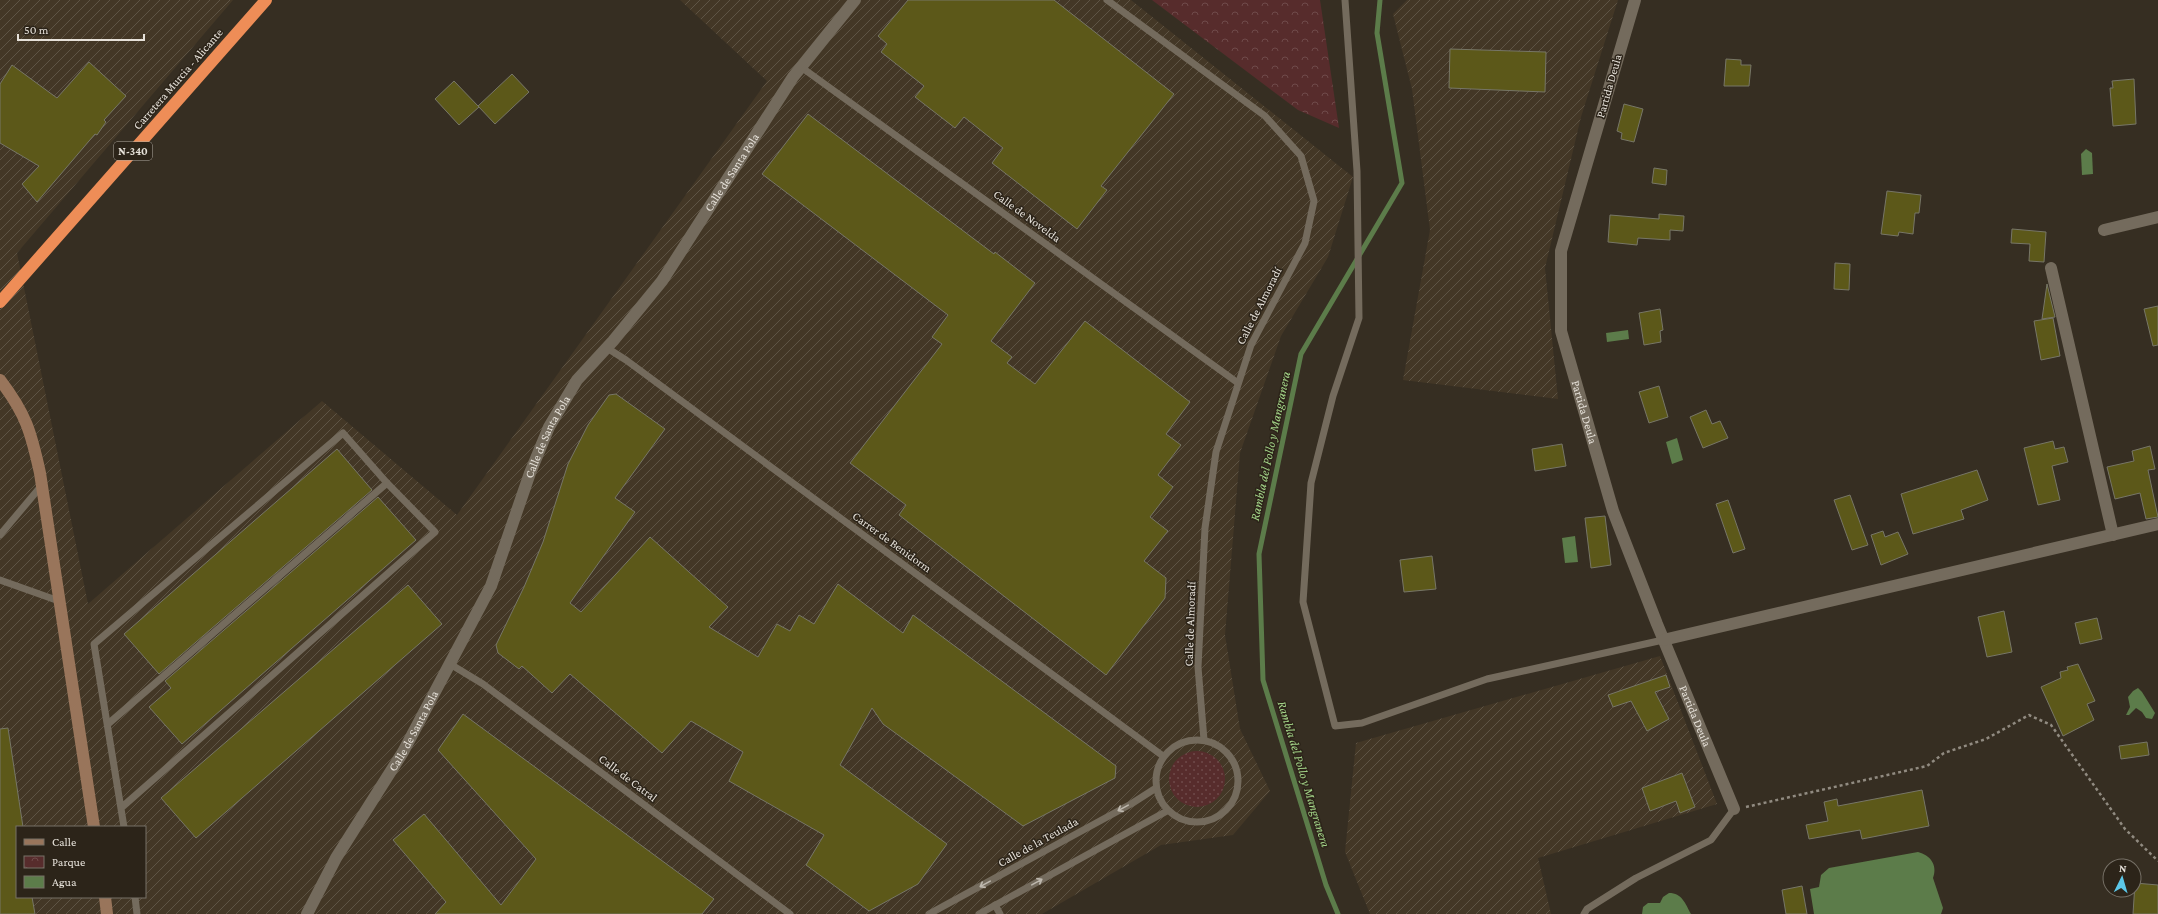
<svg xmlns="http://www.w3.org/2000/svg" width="2158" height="914" viewBox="0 0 2158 914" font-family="'Crimson Pro',serif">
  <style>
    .industrial { fill: url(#industrial-furrows); fill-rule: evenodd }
    .grass { fill: url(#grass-dots) }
    .park { fill: url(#park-crowns) }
    .water { fill: #5c7c4a }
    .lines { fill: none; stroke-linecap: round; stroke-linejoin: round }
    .stream { stroke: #5c7c4a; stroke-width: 5 }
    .building { fill: #5c5819; stroke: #777667 }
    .path { stroke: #918b81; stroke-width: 2.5; stroke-dasharray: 3 3; stroke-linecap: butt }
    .lane { stroke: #746b5d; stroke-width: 7 }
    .street { stroke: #746b5d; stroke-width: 12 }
    .secondary { stroke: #99755b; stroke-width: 12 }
    .highway { stroke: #ee8d57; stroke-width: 12 }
    .oneway { stroke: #beb8ae }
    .labels { text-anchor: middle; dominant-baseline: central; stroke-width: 3; stroke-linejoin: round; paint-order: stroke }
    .shield { fill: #2c2419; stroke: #aea89f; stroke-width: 1 }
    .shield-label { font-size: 11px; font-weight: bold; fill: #e6e1d9 }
    .street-label { font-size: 12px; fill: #e6e1d9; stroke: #2c2419 }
    .water-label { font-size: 13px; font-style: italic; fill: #a2d287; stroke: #2c2419 }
  </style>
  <defs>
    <pattern id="industrial-furrows" width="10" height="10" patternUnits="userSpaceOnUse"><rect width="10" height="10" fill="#433726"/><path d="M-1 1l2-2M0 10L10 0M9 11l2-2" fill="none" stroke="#5e5445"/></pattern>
    <pattern id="grass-dots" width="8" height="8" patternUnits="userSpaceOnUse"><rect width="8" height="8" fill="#572c2c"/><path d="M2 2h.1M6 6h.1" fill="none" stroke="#6f4a4a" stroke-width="1.8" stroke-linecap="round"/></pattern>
    <pattern id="park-crowns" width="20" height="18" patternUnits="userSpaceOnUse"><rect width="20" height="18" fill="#572c2c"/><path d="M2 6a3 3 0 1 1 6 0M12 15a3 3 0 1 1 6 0" fill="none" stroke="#6f4a4a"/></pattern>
  </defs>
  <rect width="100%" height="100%" fill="#362e22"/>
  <g class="industrial">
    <path d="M0,0H233L17,253L88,604L322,401L457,515L767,81L680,0H1131L1353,177L1328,257L1281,336L1240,453L1225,635L1240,729L1270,791L1233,835L1161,845L1042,914H0ZM17,827H145V897H17Z"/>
    <polygon points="1407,0 1618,0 1581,117 1545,268 1558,399 1403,380 1430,230 1412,89 1393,14"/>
    <polygon points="1660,656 1717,804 1538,858 1551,914 1370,914 1345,852 1356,743"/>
  </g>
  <circle class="grass" cx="1197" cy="779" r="28"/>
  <polygon class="park" points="1152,0 1320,0 1339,128 1298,110"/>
  <g class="water">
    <polygon points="2086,149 2092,153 2093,174 2082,175 2081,154"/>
    <polygon points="1628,330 1629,339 1607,342 1606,333"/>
    <polygon points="1677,438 1683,460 1672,464 1666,442"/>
    <polygon points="1575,536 1578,562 1565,563 1562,538"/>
    <polygon points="2138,688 2142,692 2155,713 2152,719 2146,718 2142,712 2136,708 2129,715 2126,715 2130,707 2128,697 2133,691"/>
    <path d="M1918,852C1930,855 1938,865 1933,878L1943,908L1941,914H1814L1810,889L1819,887L1821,875L1829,868Z"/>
    <path d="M1669,893C1682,893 1685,903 1691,914H1642L1643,907L1648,903H1660L1663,897Z"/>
  </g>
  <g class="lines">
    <polyline class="stream" points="1338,914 1326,885 1263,680 1259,554 1301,354 1402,183 1377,33 1380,0"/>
  </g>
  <g class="building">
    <polygon points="908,0 1054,0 1174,94 1101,186 1107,190 1077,229 992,163 1003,148 964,117 955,128 915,97 924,86 881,52 887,44 878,36"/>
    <polygon points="1450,49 1546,52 1545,92 1449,88"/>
    <polygon points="1726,59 1741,60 1741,65 1751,65 1749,86 1724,86"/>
    <polygon points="89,62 126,96 104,120 106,122 97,135 95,134 37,202 22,184 39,166 0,143 0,84 12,65 57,98"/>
    <polygon points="512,74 529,92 495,124 478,106"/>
    <polygon points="2134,79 2136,124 2113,126 2110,88 2113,88 2112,81"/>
    <polygon points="454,81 479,107 459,125 435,99"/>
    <polygon points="1624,104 1643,109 1634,142 1621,139 1622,133 1617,131"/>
    <polygon points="808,114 994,254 995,252 1035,283 991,341 1012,357 1007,363 1035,384 1085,321 1190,402 1166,434 1181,445 1158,475 1173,487 1150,517 1168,531 1144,561 1166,578 1165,598 1106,675 899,515 906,505 850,463 942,344 932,337 948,315 762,174"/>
    <polygon points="1654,168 1667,170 1666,185 1652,183"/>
    <polygon points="1887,191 1921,195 1919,213 1915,213 1913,234 1899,232 1898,236 1881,234"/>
    <polygon points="1659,214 1684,216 1683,231 1670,230 1670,240 1638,238 1637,245 1608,242 1610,215 1659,219"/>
    <polygon points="2012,229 2046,232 2044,262 2029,261 2030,244 2011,243"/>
    <polygon points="1835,263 1850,264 1849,290 1834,289"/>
    <polygon points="2047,284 2055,317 2042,319"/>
    <polygon points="2158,306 2158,345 2153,346 2144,309"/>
    <polygon points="1660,309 1663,330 1660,331 1661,342 1644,345 1639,313"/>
    <polygon points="2053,318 2060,356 2041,360 2034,321"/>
    <polygon points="1659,386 1668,417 1649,423 1639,392"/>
    <polygon points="616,394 665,429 615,498 635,512 570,603 581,612 650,537 728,607 709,627 758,657 777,624 790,631 799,615 814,624 838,584 903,633 913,615 1116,766 1115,778 1023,826 883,724 872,708 840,765 947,844 918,884 869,911 806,865 824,835 729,781 743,752 691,721 662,753 570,674 552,693 522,666 519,669 498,653 496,645 524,587 543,542 568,464 588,425 609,395"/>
    <polygon points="1706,410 1712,424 1720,421 1728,438 1703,448 1690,417"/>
    <polygon points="2053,441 2055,449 2064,447 2068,462 2052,466 2060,500 2038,505 2024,448"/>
    <polygon points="1562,444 1566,466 1535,471 1532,449"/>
    <polygon points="2150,446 2155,469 2148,470 2158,517 2146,519 2140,493 2115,499 2107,467 2134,461 2132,451"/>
    <polygon points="337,449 372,490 159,674 124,634"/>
    <polygon points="1977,470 1988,500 1961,510 1964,519 1913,534 1901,494"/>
    <polygon points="1850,495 1868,545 1852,550 1834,500"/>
    <polygon points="378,497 416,540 182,744 149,707 171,688 165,681"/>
    <polygon points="1728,500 1745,549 1733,553 1716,504"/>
    <polygon points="1605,516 1611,565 1591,568 1585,518"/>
    <polygon points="1883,531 1885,537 1898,532 1908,554 1881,565 1871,535"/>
    <polygon points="1432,556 1436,589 1404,592 1400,560"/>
    <polygon points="408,585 442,624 196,838 161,798"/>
    <polygon points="2004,611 2012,652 1987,657 1978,617"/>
    <polygon points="2097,618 2102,639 2080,644 2075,623"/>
    <polygon points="2078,664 2095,701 2087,704 2094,720 2063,736 2041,687 2061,678 2060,672 2068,670 2067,667"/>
    <polygon points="1666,675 1670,687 1655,692 1669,719 1647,731 1631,701 1613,707 1608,695"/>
    <polygon points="463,714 714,899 702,914 435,914 446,902 393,840 424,814 501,905 536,859 438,750"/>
    <polygon points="8,728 23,827 17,827 17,897 32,897 35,914 0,914 0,729"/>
    <polygon points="2147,742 2149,755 2121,759 2119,746"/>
    <polygon points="1682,773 1695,807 1680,813 1676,801 1650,811 1642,788"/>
    <polygon points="1922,790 1929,826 1862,839 1860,830 1809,839 1806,825 1828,821 1824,802 1837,799 1838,806"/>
    <polygon points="2135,883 2158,885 2158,914 2133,914"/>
    <polygon points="1802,886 1807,914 1786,914 1782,890"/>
  </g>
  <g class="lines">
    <polyline class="path" points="1746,807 1927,766 1944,753 1986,739 2029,715 2051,725 2125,829 2158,861"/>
    <g class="lane">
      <polyline points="1107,0 1265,116 1301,156 1314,201 1305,243 1251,345 1216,452 1205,528 1198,667 1204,740"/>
      <polyline points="1345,0 1357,171 1359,318 1333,396 1311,483 1303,602 1335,726 1362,723 1487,679 1663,640"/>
      <polyline points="801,67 1238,383"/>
      <polyline points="607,348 626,360 1163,756"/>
      <polyline points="0,535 42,485"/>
      <polyline points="0,580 59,601"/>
      <polyline points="450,664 483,684 790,914"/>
      <polyline points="108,724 387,483"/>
      <circle cx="1197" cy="781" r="41"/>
      <polyline points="121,808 435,532 387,483 343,433 94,644 124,827"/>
      <polyline points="135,897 137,914"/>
      <polyline points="995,905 1000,914"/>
      <polyline points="929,914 1131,804 1156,788"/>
      <polyline points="979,914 1167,811"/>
      <polyline points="1584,914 1587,909 1636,878 1711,840 1734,809"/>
    </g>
    <g class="street">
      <path id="s1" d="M1635,0L1561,251V331L1613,511L1657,624L1734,809"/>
      <polyline points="2104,230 2158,217"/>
      <polyline points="2051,268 2113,535"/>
      <polyline points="1663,640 2158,524"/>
      <path id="s2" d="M307,914L336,858L403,752L491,586L530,473L549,427L577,380L613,341L662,281L793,77L855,0"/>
    </g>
    <g class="secondary">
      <path d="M0,380C26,414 31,432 40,473L94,827"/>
      <polyline points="105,897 107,914"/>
    </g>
    <polyline class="highway" points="0,302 266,0"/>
  </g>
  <defs><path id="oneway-shaft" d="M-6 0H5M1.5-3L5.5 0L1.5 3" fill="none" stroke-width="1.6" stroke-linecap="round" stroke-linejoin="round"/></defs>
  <g class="oneway">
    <use href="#oneway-shaft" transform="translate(1123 808) rotate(151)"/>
    <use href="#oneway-shaft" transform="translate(1037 882) rotate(-29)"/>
    <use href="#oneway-shaft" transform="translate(985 884) rotate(151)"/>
  </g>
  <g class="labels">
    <rect class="shield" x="114" y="142" width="38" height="18" rx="3"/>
    <g class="shield-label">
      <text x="133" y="151">N-340</text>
    </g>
    <g class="street-label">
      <text transform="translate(178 79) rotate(-49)">Carretera Murcia - Alicante</text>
      <text transform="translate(1609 86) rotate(-74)">Partida Deula</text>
      <text stroke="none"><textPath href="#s2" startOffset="860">Calle de Santa Pola</textPath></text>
      <text transform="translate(1027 216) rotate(36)">Calle de Novelda</text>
      <text transform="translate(1259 306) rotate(-63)">Calle de Almoradí</text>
      <text stroke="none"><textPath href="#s1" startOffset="426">Partida Deula</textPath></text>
      <text stroke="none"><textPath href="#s2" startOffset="536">Calle de Santa Pola</textPath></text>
      <text transform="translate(892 542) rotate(36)">Carrer de Benidorm</text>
      <text transform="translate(1190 624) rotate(-88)">Calle de Almoradí</text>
      <text stroke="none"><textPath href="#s1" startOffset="750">Partida Deula</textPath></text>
      <text stroke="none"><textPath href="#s2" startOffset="212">Calle de Santa Pola</textPath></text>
      <text transform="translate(628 778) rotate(37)">Calle de Catral</text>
      <text transform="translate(1038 842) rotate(-29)">Calle de la Teulada</text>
    </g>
    <g class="water-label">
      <text transform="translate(1270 446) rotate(-78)">Rambla del Pollo y Mangranera</text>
      <text transform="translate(1304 774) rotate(73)">Rambla del Pollo y Mangranera</text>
    </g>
  </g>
  <rect x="16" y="826" width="130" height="72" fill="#2c2419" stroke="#767066"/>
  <rect x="24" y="839" width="20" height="6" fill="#99755b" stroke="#767066"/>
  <text x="52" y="846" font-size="12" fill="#e6e1d9">Calle</text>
  <rect x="24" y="856" width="20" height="12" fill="url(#park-crowns)" stroke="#767066"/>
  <text x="52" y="866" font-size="12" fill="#e6e1d9">Parque</text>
  <rect x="24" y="876" width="20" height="12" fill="#5c7c4a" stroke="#767066"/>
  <text x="52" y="886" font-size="12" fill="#e6e1d9">Agua</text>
  <g transform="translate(2122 878) rotate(5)"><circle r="19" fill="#2c2419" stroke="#767066"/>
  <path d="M0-3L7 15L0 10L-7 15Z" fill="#5cc7e8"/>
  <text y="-6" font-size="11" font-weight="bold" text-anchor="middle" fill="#e6e1d9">N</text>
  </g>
  <path d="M18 34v6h126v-6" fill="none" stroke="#e6e1d9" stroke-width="2"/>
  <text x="24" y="34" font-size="12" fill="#e6e1d9" stroke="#2c2419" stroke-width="3" paint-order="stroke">50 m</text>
</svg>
